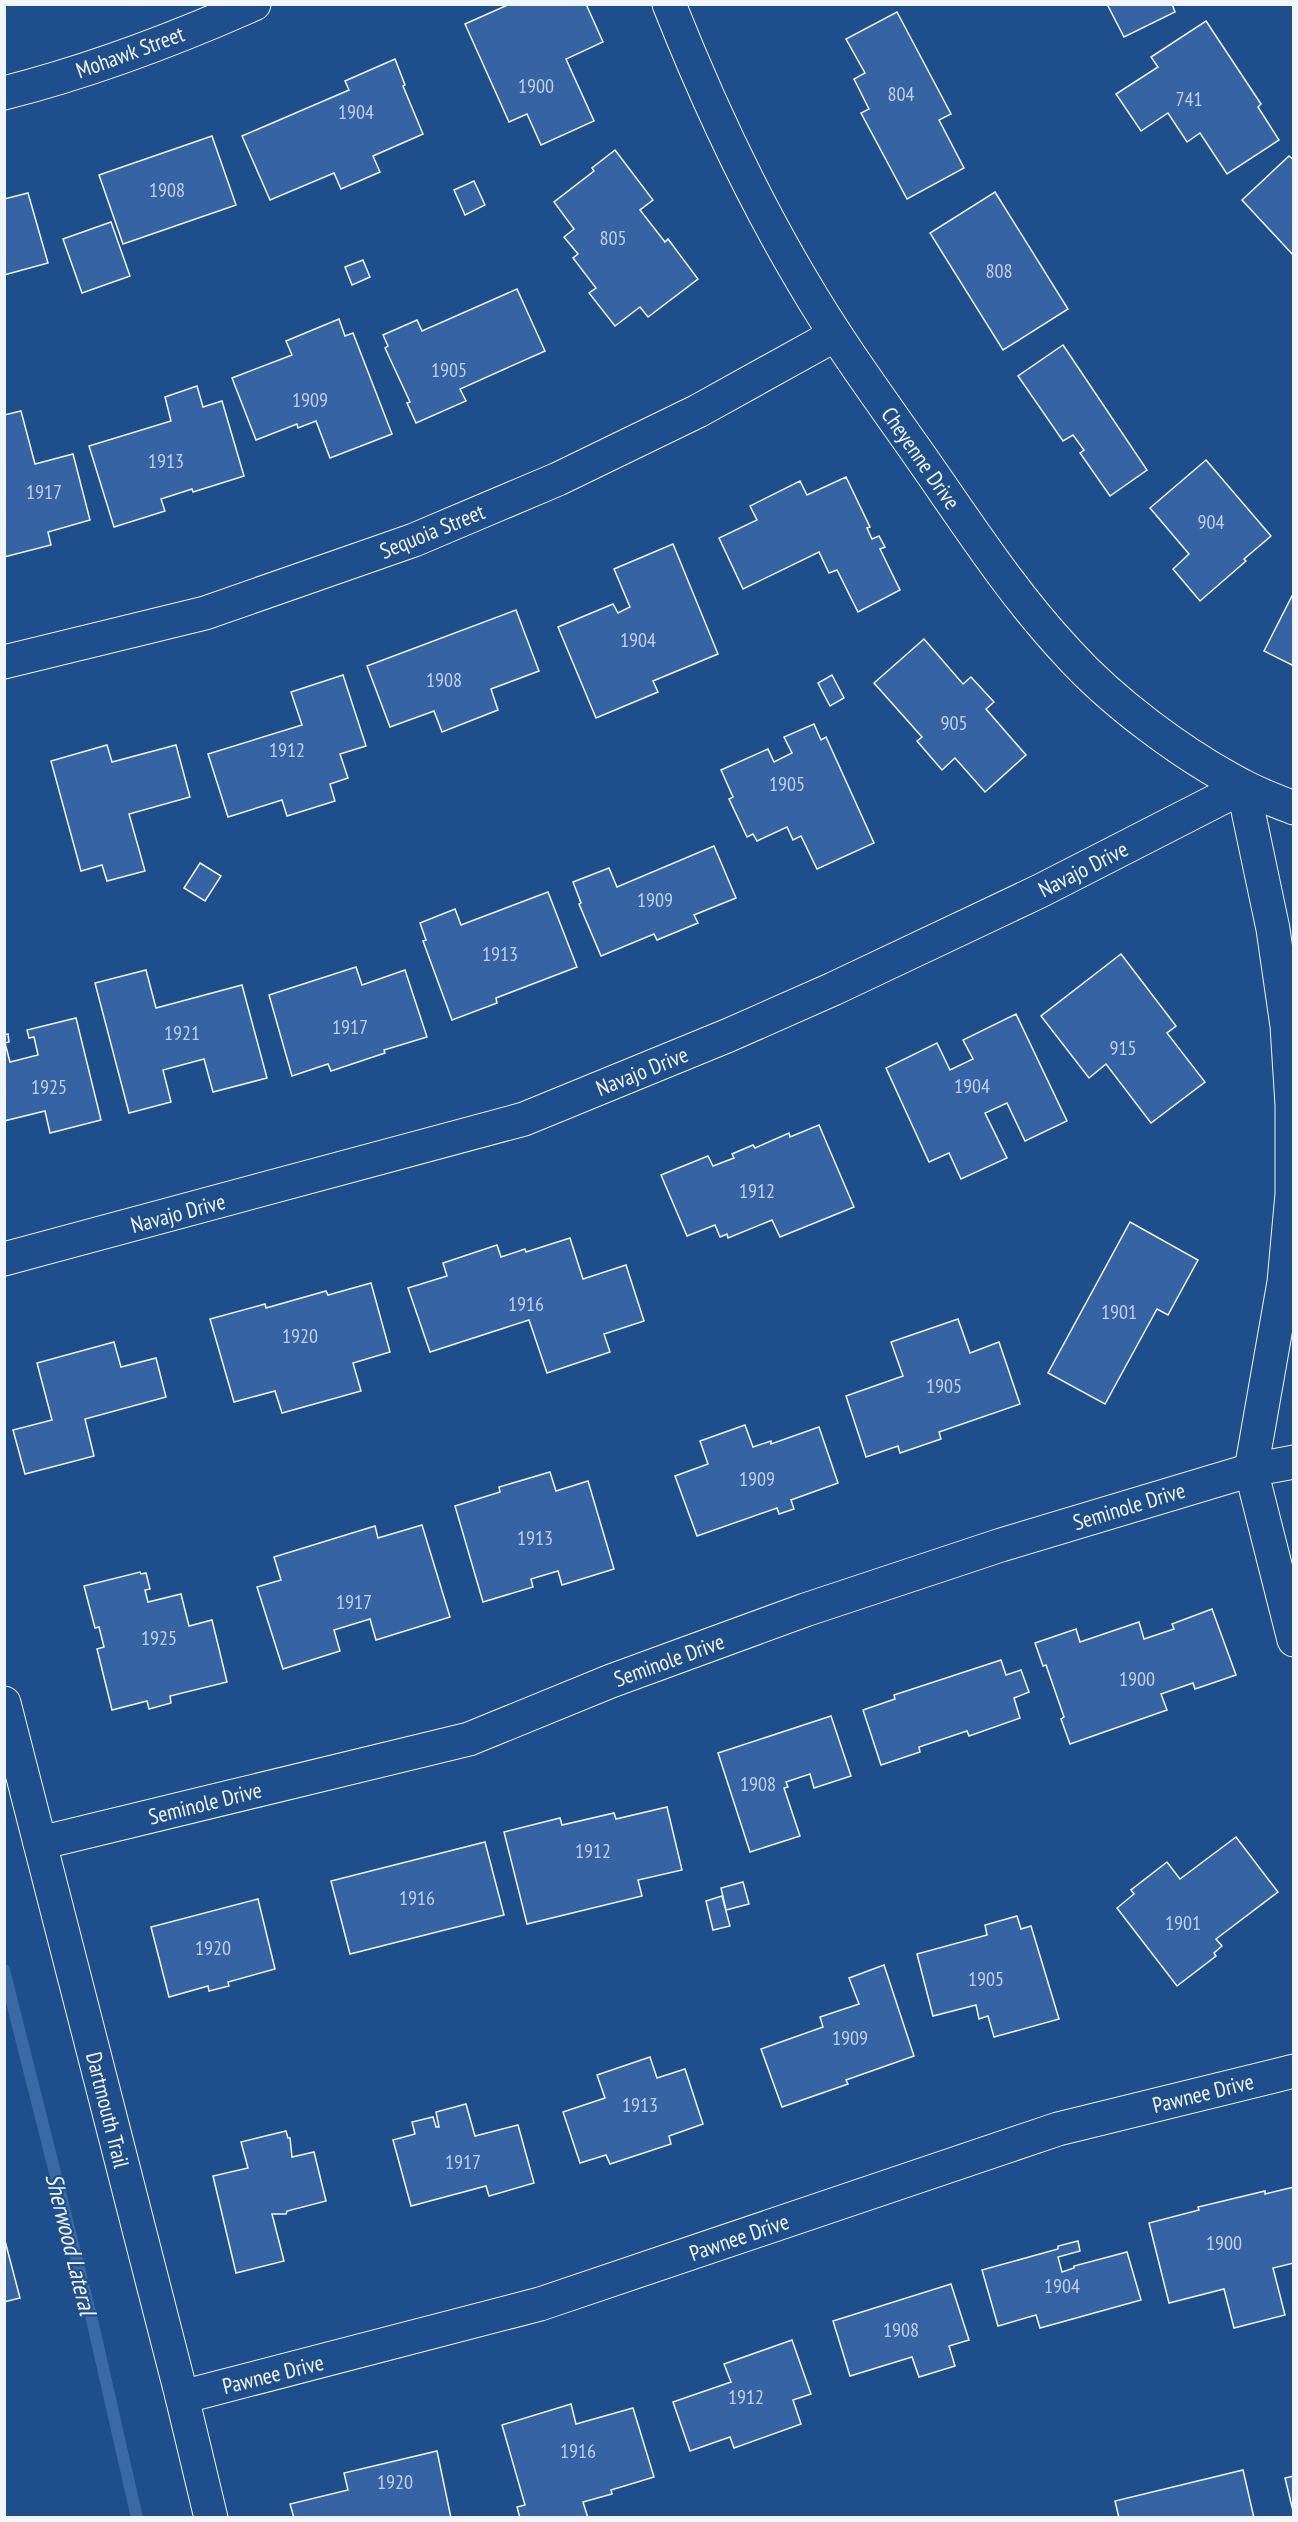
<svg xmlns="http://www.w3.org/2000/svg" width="1298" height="2522" viewBox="0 0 1298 2522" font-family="'PT Sans Narrow',sans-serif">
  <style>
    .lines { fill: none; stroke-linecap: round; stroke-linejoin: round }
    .stream { stroke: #3b69a3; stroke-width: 12 }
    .building { fill: #3563a3; stroke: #f2f6ff; stroke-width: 1.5 }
    .minor-casing { stroke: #f2f6ff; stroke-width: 35 }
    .minor { stroke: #1f4e8c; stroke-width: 33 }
    .labels { text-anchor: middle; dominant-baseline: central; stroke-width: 4.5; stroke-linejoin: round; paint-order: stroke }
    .number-label { font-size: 20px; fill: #c3d1e8 }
    .street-label { font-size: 22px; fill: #f2f6ff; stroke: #1f4e8c }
    .water-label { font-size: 24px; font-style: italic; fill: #f2f6ff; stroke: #1f4e8c }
  </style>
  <rect width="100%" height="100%" fill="#1f4e8c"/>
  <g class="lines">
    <polyline class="stream" points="4,1970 93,2324 137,2518"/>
  </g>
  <g class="building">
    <polygon points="510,4 586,4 603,42 566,59 594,121 541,145 527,114 509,122 465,24"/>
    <polygon points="1107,4 1172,4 1175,12 1124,37"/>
    <polygon points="897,12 951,114 939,120 964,168 907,199 861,113 869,109 854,79 865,73 846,39"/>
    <polygon points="1206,21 1261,104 1258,107 1279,140 1227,174 1200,133 1187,142 1168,113 1141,131 1116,94 1158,67 1151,57"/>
    <polygon points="395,59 405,85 403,86 423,134 373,156 380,172 341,189 334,173 270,200 242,136 349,90 345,81"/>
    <polygon points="212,136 236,205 123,244 99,175"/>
    <polygon points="615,150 653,200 640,210 665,242 668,239 698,279 648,317 640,307 615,326 589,293 596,288 573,258 578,254 564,237 574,229 554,202 594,171 592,168"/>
    <polygon points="1289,156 1294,160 1294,256 1242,200"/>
    <polygon points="474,181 485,205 465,215 454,190"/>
    <polygon points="995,192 1068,309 1003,350 930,233"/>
    <polygon points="28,193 48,263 4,275 4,199"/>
    <polygon points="111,222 130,276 82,293 63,239"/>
    <polygon points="363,260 370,277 352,285 345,267"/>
    <polygon points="517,289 545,351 460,389 466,401 416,423 407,403 410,402 385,348 388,346 383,335 417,320 422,331"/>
    <polygon points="339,319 345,336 353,333 392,434 330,458 316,421 298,428 297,424 256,440 232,378 292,355 286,341"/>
    <polygon points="1063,345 1147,470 1110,496 1080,453 1084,450 1073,435 1063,441 1018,376"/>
    <polygon points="197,386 203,407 222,401 244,476 193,492 192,489 161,499 165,511 114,527 89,446 171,421 165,397"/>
    <polygon points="21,411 35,464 73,454 90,520 48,532 51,545 4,557 4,415"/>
    <polygon points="1206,460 1271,536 1244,559 1246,561 1200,601 1173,569 1189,554 1150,508"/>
    <polygon points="846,477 870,527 867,528 872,539 879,536 885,547 880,549 900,590 858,612 837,570 829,573 819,552 743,589 719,538 757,520 750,506 800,481 807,495"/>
    <polygon points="673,544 718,654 653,681 658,692 596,718 558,627 613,604 618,613 630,607 614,569"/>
    <polygon points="1292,596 1294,597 1294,666 1264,651"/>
    <polygon points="516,610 539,671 491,689 498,710 442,732 434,711 390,727 367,666"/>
    <polygon points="924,639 963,684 971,677 994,702 986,709 1026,755 985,792 955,758 942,770 917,741 922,737 874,683"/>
    <polygon points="343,675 366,746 340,754 348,778 330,784 335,801 287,816 282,800 228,817 208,754 302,725 291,692"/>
    <polygon points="832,675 844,698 830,706 818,683"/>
    <polygon points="814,724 821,740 826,737 874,843 817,869 801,836 793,840 787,827 757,841 753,834 747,837 729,799 733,797 721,770 768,749 774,762 792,753 784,737"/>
    <polygon points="107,745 112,762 176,745 190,797 129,814 145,871 107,881 102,865 81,871 51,761"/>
    <polygon points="714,846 736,898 694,915 698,923 657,940 654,934 601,956 579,904 581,903 573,882 609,868 617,887"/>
    <polygon points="200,863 221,876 205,901 184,888"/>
    <polygon points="548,892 577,967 496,998 497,1003 452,1020 423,941 426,940 420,923 455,909 461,925"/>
    <polygon points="1121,954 1176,1026 1167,1033 1205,1082 1151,1123 1106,1064 1089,1078 1041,1016"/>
    <polygon points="356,967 362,985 405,970 427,1037 384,1050 385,1053 331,1071 328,1064 292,1076 269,995"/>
    <polygon points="146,970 156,1008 242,985 267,1078 213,1092 204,1059 163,1070 171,1102 129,1113 95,983"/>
    <polygon points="1016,1014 1067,1121 1025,1141 1007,1103 985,1113 1007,1158 961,1179 949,1153 929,1162 886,1068 937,1043 950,1070 973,1059 963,1040"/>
    <polygon points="76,1018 101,1120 50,1133 45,1111 4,1121 4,1035 8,1034 9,1042 5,1043 10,1062 38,1055 34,1037 29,1038 27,1030"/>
    <polygon points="819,1125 854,1207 780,1237 772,1220 728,1238 727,1234 720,1237 715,1225 687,1236 661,1175 708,1156 713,1166 734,1158 732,1154 753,1145 755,1148 789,1133 790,1137"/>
    <polygon points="1130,1222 1198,1260 1168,1315 1157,1309 1105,1404 1048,1373"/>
    <polygon points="570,1238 583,1279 626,1265 644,1321 604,1334 610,1352 547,1373 529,1320 430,1352 408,1288 447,1276 443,1263 497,1245 501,1257 525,1249 526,1252"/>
    <polygon points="371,1283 390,1352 353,1363 361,1391 282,1413 275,1391 234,1402 210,1319 265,1304 266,1308 326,1291 328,1295"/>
    <polygon points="958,1319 970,1353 999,1342 1020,1404 939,1432 941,1439 900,1453 898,1446 866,1457 846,1396 903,1376 891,1342"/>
    <polygon points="114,1342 121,1367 156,1358 166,1397 85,1419 94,1456 25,1474 13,1430 52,1420 37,1363"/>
    <polygon points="745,1425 753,1447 771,1441 771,1444 819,1427 838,1483 791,1500 794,1509 779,1514 777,1508 697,1536 675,1476 708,1464 700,1441"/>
    <polygon points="550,1472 556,1491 588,1481 614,1569 562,1585 558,1571 531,1579 533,1587 483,1602 455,1506 500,1492 499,1487"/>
    <polygon points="422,1525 450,1617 376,1640 370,1619 334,1630 340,1651 283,1669 257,1587 281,1580 274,1557 375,1526 378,1538"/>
    <polygon points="140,1572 141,1574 146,1573 150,1589 145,1590 148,1602 181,1594 189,1626 212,1620 227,1682 170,1696 171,1703 149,1709 147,1701 112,1710 97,1649 104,1647 99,1627 95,1628 84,1586"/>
    <polygon points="1212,1609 1236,1675 1195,1689 1193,1683 1161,1694 1167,1710 1070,1744 1061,1719 1064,1717 1046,1665 1043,1666 1035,1643 1076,1629 1080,1642 1139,1622 1144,1639 1174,1629 1172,1624"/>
    <polygon points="1001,1660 1006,1675 1021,1670 1029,1692 1014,1698 1020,1718 969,1736 967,1731 919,1747 920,1752 881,1765 863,1710 895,1699 894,1695"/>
    <polygon points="831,1716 851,1776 814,1788 810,1774 786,1782 788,1787 784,1788 800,1836 750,1852 718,1753"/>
    <polygon points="667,1807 682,1870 638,1880 642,1896 527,1924 504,1832 560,1818 562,1825 614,1813 616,1819"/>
    <polygon points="1236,1837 1278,1892 1216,1939 1222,1946 1214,1953 1216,1956 1177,1986 1117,1908 1134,1894 1131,1890 1167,1862 1180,1879"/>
    <polygon points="485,1842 504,1915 350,1954 331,1881"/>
    <polygon points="743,1882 749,1904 726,1910 721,1888"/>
    <polygon points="722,1896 730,1926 713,1930 706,1901"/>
    <polygon points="258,1899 275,1969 228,1982 229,1986 209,1991 208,1986 169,1997 151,1927"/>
    <polygon points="1017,1916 1021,1929 1031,1926 1059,2019 994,2037 988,2016 979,2019 976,2005 933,2016 917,1954 987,1935 985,1925"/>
    <polygon points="884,1965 914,2056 846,2080 848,2084 782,2107 761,2049 823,2027 820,2017 859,2004 849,1978"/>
    <polygon points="650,2057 657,2078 685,2069 703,2124 669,2136 671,2144 610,2164 606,2155 580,2163 563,2112 605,2098 597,2075"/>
    <polygon points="466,2104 475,2136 518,2125 534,2183 489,2196 486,2186 411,2206 393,2140 415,2134 412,2122 433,2117 436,2127 439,2127 436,2112"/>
    <polygon points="286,2131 288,2138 290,2138 292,2157 314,2152 326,2201 287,2211 286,2214 272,2214 284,2261 236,2273 213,2176 248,2168 241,2142"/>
    <polygon points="1294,2187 1294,2263 1273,2268 1285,2315 1234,2328 1224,2289 1169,2303 1149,2223 1199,2210 1198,2207 1265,2191 1265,2194"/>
    <polygon points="4,2237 20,2298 4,2302"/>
    <polygon points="1078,2241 1080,2251 1058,2257 1062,2272 1074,2268 1074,2266 1127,2252 1141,2300 1040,2328 1036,2315 998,2326 982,2270 1058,2249 1058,2246"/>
    <polygon points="951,2284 969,2340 949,2346 955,2366 919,2377 912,2357 850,2376 833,2321"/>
    <polygon points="792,2340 811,2394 793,2400 801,2424 734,2448 730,2437 690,2451 673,2402 731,2382 724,2364"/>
    <polygon points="571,2404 576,2424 633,2408 654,2477 611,2490 612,2494 583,2502 588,2518 520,2518 517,2507 525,2505 502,2425"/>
    <polygon points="437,2451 451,2518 294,2518 290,2504 348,2490 344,2473"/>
    <polygon points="1243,2470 1254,2518 1119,2518 1115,2501"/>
    <polygon points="1294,2476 1294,2515 1285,2478"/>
  </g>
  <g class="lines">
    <g class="minor-casing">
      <g id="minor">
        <path d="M669,4C707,100 750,193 803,282C838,342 880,399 920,456C967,523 1011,592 1067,652C1112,702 1182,754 1241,785C1257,794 1276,801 1294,808"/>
        <path d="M4,93C87,72 175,39 254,4"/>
        <polyline points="4,662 205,613 414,540 558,479 698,411 835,335"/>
        <polyline points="4,1259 524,1119 729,1035 833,989 1040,891 1243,787 1273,929 1287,1026 1292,1105 1292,1194 1284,1282 1251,1470 1294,1640"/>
        <polyline points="4,1703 182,2397 211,2518"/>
        <polyline points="40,1843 469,1739 611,1681 805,1610 1001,1545 1251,1470 1294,1462"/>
        <polyline points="182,2397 540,2304 1058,2129 1294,2071"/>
      </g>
    </g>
    <use href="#minor" class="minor"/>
  </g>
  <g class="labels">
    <g class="number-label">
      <text x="536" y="86">1900</text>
      <text x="901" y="94">804</text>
      <text x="1189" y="99">741</text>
      <text x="356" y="112">1904</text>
      <text x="167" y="190">1908</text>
      <text x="613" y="238">805</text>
      <text x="999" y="271">808</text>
      <text x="449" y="370">1905</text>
      <text x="310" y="400">1909</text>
      <text x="166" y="461">1913</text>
      <text x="44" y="492">1917</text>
      <text x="1211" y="522">904</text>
      <text x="638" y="640">1904</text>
      <text x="444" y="680">1908</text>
      <text x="954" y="723">905</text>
      <text x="287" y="750">1912</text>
      <text x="787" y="784">1905</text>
      <text x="655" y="900">1909</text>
      <text x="500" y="954">1913</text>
      <text x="350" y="1027">1917</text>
      <text x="182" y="1033">1921</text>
      <text x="1123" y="1048">915</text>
      <text x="972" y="1086">1904</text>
      <text x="49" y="1087">1925</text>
      <text x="757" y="1191">1912</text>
      <text x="526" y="1304">1916</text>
      <text x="1119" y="1312">1901</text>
      <text x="300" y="1336">1920</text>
      <text x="944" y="1386">1905</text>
      <text x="757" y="1479">1909</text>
      <text x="535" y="1538">1913</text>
      <text x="354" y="1602">1917</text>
      <text x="159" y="1638">1925</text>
      <text x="1137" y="1679">1900</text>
      <text x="758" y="1784">1908</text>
      <text x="593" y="1851">1912</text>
      <text x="417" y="1898">1916</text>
      <text x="1183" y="1923">1901</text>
      <text x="213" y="1948">1920</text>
      <text x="986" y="1979">1905</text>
      <text x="850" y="2038">1909</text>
      <text x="640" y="2105">1913</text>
      <text x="463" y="2162">1917</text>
      <text x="1224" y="2243">1900</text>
      <text x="1062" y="2286">1904</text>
      <text x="901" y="2330">1908</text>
      <text x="746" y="2397">1912</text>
      <text x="578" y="2451">1916</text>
      <text x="395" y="2482">1920</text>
    </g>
    <g class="street-label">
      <text transform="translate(130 52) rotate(-20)">Mohawk Street</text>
      <text transform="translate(921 458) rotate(55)">Cheyenne Drive</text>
      <text transform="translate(432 531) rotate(-22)">Sequoia Street</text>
      <text transform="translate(1083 869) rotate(-27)">Navajo Drive</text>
      <text transform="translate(642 1071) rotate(-22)">Navajo Drive</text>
      <text transform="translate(178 1213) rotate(-15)">Navajo Drive</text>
      <text transform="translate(1129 1506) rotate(-17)">Seminole Drive</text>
      <text transform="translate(669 1660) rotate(-20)">Seminole Drive</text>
      <text transform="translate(205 1803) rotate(-14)">Seminole Drive</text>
      <text transform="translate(1203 2093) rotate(-14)">Pawnee Drive</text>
      <text transform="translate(108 2110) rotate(76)">Dartmouth Trail</text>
      <text transform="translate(739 2237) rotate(-19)">Pawnee Drive</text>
      <text transform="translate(273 2374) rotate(-14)">Pawnee Drive</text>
    </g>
    <g class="water-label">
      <text transform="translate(71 2244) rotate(76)">Sherwood Lateral</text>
    </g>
  </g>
  <rect width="1298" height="2522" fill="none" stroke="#f2f6ff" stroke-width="12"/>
</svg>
